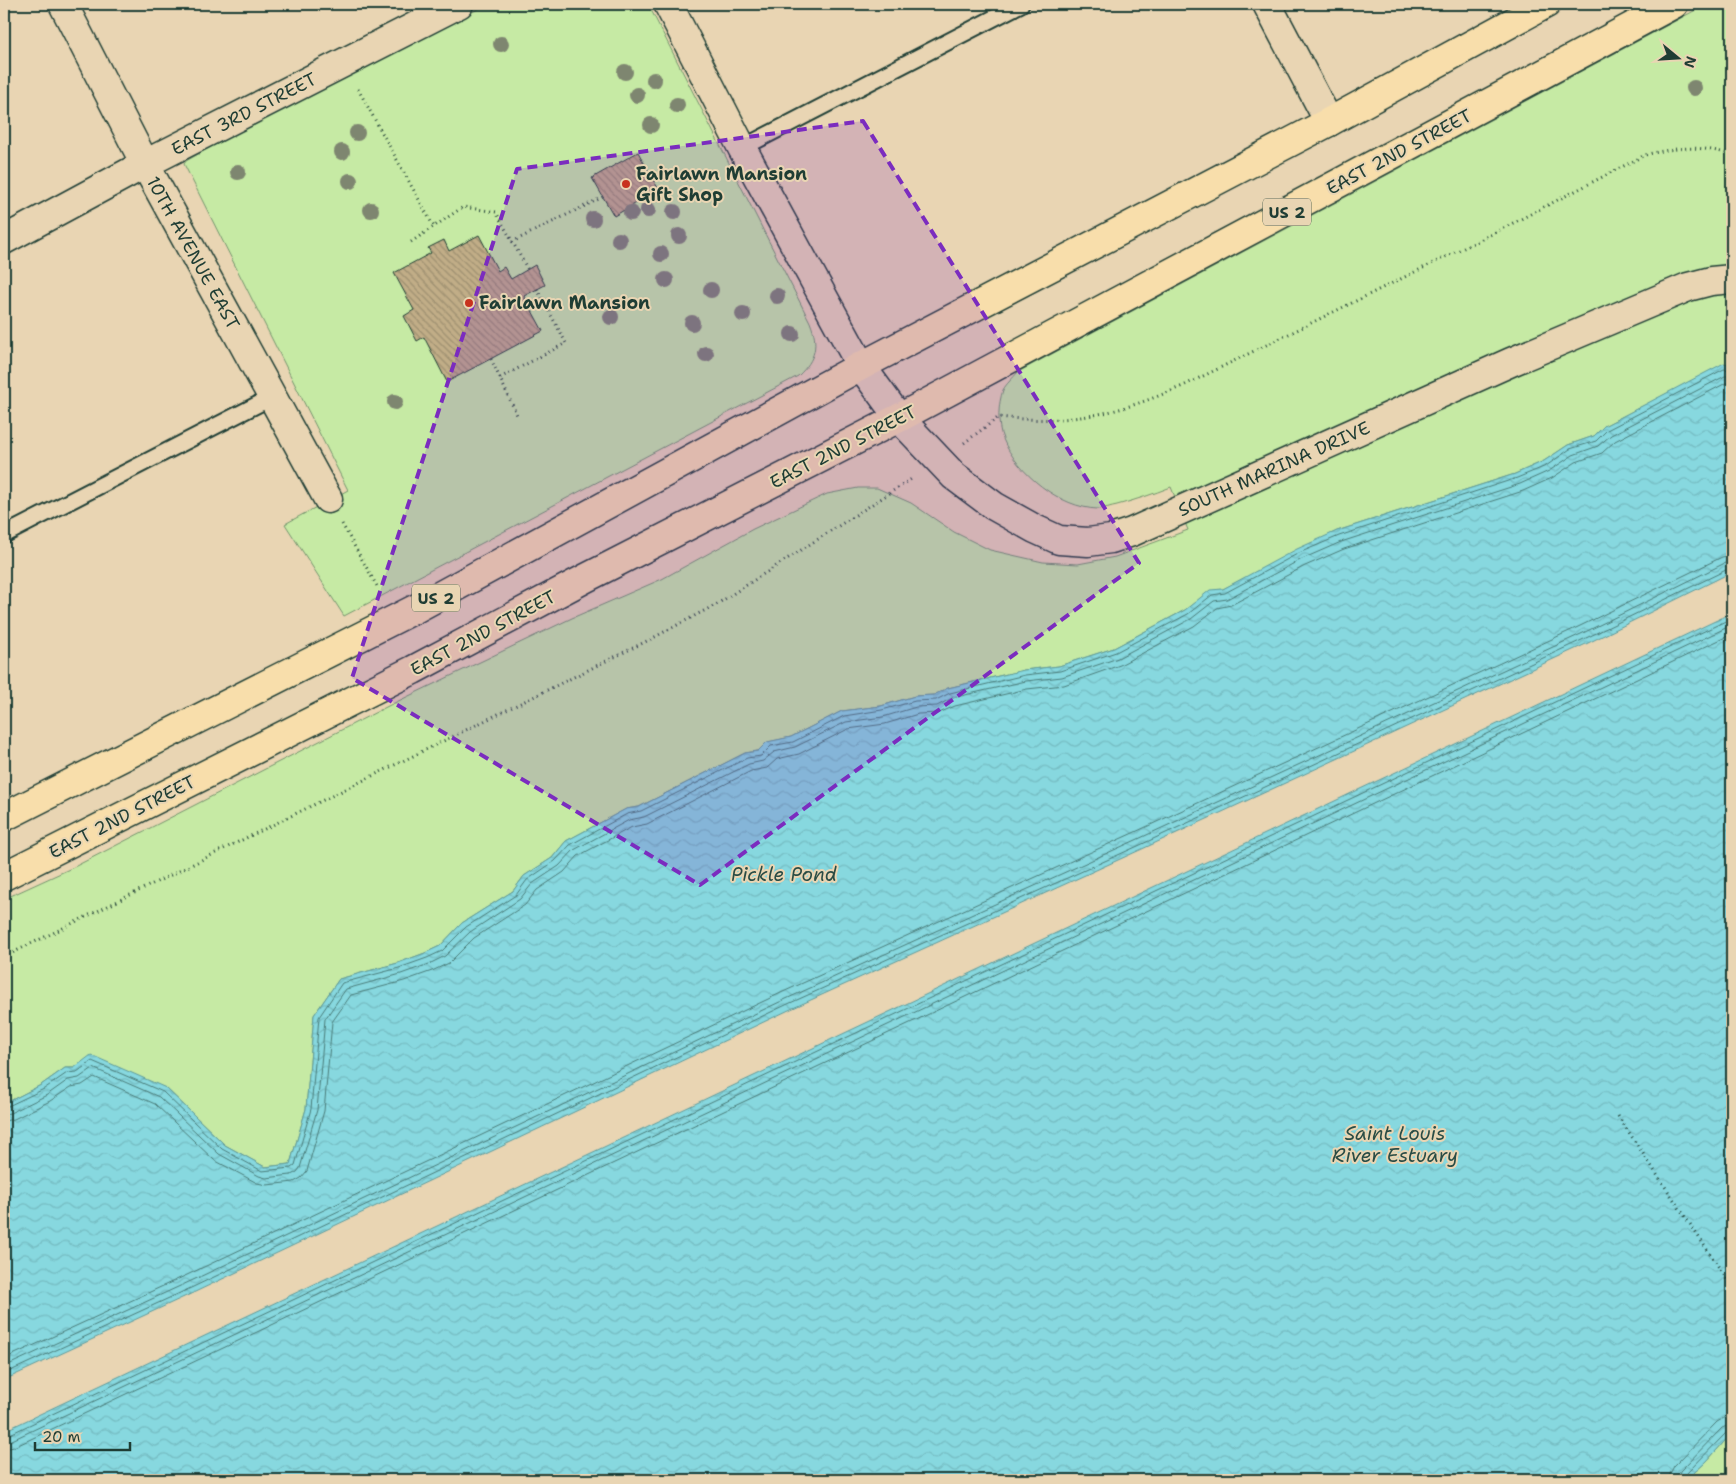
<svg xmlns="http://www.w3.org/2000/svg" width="1736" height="1484" viewBox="0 0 1736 1484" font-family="'Shantell Sans',sans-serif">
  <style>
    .green { fill: #c6eaa4; stroke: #72946c }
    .water { fill: url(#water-waves); stroke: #5d9a9b }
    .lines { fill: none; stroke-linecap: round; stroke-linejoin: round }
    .shore { stroke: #497b78; stroke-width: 1 }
    .building { fill: url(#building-back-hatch); stroke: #1f3d34 }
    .service-casing { stroke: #1f3d34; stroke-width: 19 }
    .minor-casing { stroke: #1f3d34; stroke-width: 31 }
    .trunk-casing { stroke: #1f3d34; stroke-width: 31 }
    .path { stroke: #1f3d34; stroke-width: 3; stroke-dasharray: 1 4; stroke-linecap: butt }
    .service { stroke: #e9d5b3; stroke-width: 15 }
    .minor { stroke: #e9d5b3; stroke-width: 28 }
    .trunk { stroke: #f8deab; stroke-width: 28 }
    .tree { fill: #7e8670 }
    .marked { fill: #7b2cbf; fill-opacity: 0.2; stroke: #7b2cbf; stroke-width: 4; stroke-dasharray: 10 6; stroke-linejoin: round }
    .poi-dot { fill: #c8321e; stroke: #e9d5b3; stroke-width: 2 }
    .labels { text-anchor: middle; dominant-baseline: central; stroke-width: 4; stroke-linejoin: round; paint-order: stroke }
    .shield { fill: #e9d5b3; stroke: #5c6b5a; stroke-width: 1 }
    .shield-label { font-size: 16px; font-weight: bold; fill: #1f3d34 }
    .street-label { font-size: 18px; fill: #1f3d34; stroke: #e9d5b3 }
    .poi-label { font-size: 18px; font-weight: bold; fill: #1f3d34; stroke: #e9d5b3; text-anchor: start }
    .water-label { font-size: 19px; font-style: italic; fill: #294c45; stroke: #e9d5b3 }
  </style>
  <defs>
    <pattern id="water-waves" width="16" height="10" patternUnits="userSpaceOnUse" patternTransform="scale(1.25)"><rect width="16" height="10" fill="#87d8df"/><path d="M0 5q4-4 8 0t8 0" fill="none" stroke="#74bac0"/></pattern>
    <pattern id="building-back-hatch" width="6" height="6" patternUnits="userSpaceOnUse" patternTransform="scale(1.25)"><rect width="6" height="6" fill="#c1ad87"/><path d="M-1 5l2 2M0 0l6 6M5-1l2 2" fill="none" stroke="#9c8e6f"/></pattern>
  </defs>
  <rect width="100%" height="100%" fill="#e9d5b3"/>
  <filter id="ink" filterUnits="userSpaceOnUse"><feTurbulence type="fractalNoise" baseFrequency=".02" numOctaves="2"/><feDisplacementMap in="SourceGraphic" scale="10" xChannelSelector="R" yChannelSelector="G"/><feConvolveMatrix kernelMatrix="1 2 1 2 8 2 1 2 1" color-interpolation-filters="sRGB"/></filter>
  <g filter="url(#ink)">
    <g class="green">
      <path d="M488,4H648L810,322C819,345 816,359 798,376L344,616L285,524L348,490L184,164L186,161L237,132Z"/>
      <path d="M1707,4H1732V365L1724,364L1604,426L1594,436L1568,445L1544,461L1515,474L1337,531L1223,589L1210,591L1185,610L1114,648L1059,666L1024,670L948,688L934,695L915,696L881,706L842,711L791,737L768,742L758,751L745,753L639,807L626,809L566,841L552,858L524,876L513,891L462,923L440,946L425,953L398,963L339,979L314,1015L306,1109L290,1164L265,1167L225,1145L166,1088L74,1068H65L41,1085L4,1104V899L76,866L390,705L572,618L662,579L753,529L827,494L858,488H877L911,503L954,532L990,550L1043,562L1078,564L1115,557L1188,530L1171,487C1153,494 1136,500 1117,505C1111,506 1104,509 1098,509C1060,508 1017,473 1003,439C997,425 998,404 1003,390C1006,384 1013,378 1018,372Z"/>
      <polygon points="1732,1433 1732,1480 1686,1480 1706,1462"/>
    </g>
    <g class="water">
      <polygon points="1724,363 1732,365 1732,572 1586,644 1140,850 791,1009 195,1292 4,1380 4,1104 41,1085 65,1068 74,1068 91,1055 166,1088 225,1145 265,1167 290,1164 306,1109 314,1015 339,979 398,963 425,953 440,946 462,923 513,891 524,876 552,858 566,841 626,809 639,807 745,753 758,751 767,742 791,737 842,711 881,706 915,696 934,695 948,688 1024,670 1059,666 1114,648 1185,610 1210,590 1223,589 1297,549 1337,531 1515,474 1544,461 1568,445 1594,436 1604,426"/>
      <polygon points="1732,613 1732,1433 1706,1462 1686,1480 4,1480 4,1431"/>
    </g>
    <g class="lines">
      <g class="shore">
        <polyline points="4,1108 44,1089 67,1073 77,1072 92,1061 163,1092 222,1149 262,1171 291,1168 295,1165 311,1109 319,1017 342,983 399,968 427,958 442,951 466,927 516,895 527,880 555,861 570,845 627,814 641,811 747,758 761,756 771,746 793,742 844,716 882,710 915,701 936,700 950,693 1025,675 1060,671 1116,652 1188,614 1212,595 1225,593 1299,553 1339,536 1517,478 1546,466 1570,449 1596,441 1607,430 1724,369 1732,370"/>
        <polyline points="4,1114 10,1113 47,1095 68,1080 79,1078 93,1068 159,1097 219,1154 259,1176 266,1178 291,1175 297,1172 300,1168 317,1110 325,1019 346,989 401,974 429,964 445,956 470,932 520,899 532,884 559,866 574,850 629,820 644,817 749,764 763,761 774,752 795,747 846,722 883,717 916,707 937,706 952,698 1026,681 1062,677 1118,658 1191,619 1214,601 1227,599 1302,559 1341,542 1520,484 1549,471 1573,455 1598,446 1611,435 1725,376 1732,376"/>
        <polyline points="4,1121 14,1119 50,1101 71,1087 82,1085 94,1077 155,1104 214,1160 257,1183 267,1185 294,1182 301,1178 307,1171 324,1111 332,1022 351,995 404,981 432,971 449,963 474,938 525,905 537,890 564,872 578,856 632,827 647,824 751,771 767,768 777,759 799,754 848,729 885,724 918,714 939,713 955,706 1027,689 1064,685 1120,665 1194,626 1217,608 1231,605 1305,566 1344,549 1523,491 1552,478 1576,462 1602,453 1615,441 1726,383 1732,383"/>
        <polyline points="4,1359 187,1275 783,992 1133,833 1578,627 1722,557 1732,555"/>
        <polyline points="4,1367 191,1281 786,999 1136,840 1581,634 1725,563 1732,562"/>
        <polyline points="4,1374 193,1287 788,1004 1138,846 1584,639 1728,569 1732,568"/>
        <polyline points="4,1436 8,1435 1732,618"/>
        <polyline points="4,1442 10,1441 1732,625"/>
        <polyline points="4,1449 14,1447 1732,634"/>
        <polyline points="1669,1480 1670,1474 1674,1466 1717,1422 1724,1418 1732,1417"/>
        <polyline points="1677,1480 1680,1471 1722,1428 1732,1424"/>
        <polyline points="1683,1480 1685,1475 1727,1432 1732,1431"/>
      </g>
    </g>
    <g class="building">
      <polygon points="638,152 659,190 614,216 592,178"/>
      <polygon points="479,235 498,271 504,267 511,279 535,265 545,285 524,296 543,331 447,382 424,337 417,341 404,316 414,310 394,273 431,253 428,248 444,240 449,251"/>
    </g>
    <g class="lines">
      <g class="service-casing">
        <g id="service">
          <polyline points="742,148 1021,4"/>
          <polyline points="4,535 272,397"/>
        </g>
      </g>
      <g class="minor-casing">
        <g id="minor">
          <polyline points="63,4 145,164 328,499"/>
          <polyline points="668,4 742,148 861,366 899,418 954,476 994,506 1035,529 1059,540 1088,542 1111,539 1132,532 1511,362 1688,287 1711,281 1732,279"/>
          <polyline points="1267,4 1329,122"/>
          <polyline points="4,240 145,164 459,4"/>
        </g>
      </g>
      <g class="trunk-casing">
        <g id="trunk">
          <polyline points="4,817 417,608 861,366 1329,122 1546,4"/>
          <polyline points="4,876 413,670 586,578 899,418 1674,4"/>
        </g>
      </g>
      <g class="path">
        <polyline points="358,89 434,227"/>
        <polyline points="411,242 463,207 496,212 528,270"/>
        <polyline points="512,242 603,197"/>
        <polyline points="491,359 517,415"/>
        <polyline points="500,378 566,343 537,289"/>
        <path d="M964,443L999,417C1072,425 1118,414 1185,385L1484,238L1645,155C1676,147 1701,145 1732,155"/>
        <polyline points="342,524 378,588"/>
        <polyline points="4,957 651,639 717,604 913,478"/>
        <polyline points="1618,1116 1732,1287"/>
      </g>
      <use href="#service" class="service"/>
      <use href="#minor" class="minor"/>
      <use href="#trunk" class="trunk"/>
    </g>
    <g class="tree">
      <circle cx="501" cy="44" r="8"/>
      <circle cx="625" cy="72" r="8"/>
      <circle cx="654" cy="80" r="8"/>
      <circle cx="1694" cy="88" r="8"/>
      <circle cx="637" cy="95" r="8"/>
      <circle cx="677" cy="105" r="8"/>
      <circle cx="651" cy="125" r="8"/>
      <circle cx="357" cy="133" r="8"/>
      <circle cx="342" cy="152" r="8"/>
      <circle cx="238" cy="172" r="8"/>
      <circle cx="350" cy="181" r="8"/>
      <circle cx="371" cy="210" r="8"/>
      <circle cx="648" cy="210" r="8"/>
      <circle cx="674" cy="212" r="8"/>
      <circle cx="631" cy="213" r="8"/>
      <circle cx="593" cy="219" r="8"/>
      <circle cx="679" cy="236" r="8"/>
      <circle cx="619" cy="240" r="8"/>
      <circle cx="661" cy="254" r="8"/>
      <circle cx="666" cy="280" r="8"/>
      <circle cx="711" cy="290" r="8"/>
      <circle cx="777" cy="296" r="8"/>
      <circle cx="743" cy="314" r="8"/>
      <circle cx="611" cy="317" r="8"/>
      <circle cx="692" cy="323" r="8"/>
      <circle cx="792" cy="334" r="8"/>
      <circle cx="706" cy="354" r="8"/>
      <circle cx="395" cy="402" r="8"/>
    </g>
  </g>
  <path class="marked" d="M863,121L1139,563L700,885L352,678L517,169Z"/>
  <g class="poi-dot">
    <circle cx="626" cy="184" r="5"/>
    <circle cx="469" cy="303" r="5"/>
  </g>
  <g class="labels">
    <g class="shield">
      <rect x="1263" y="198.5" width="48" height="27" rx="4"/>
      <rect x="412" y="584.5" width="48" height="27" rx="4"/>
    </g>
    <g class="shield-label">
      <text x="1287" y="212">US 2</text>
      <text x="436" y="598">US 2</text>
    </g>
    <g class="street-label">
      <text transform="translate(244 114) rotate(-27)">EAST 3RD STREET</text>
      <text transform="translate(1399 152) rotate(-28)">EAST 2ND STREET</text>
      <text transform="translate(193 253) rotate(61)">10TH AVENUE EAST</text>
      <text transform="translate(843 447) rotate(-27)">EAST 2ND STREET</text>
      <text transform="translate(1274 469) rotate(-24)">SOUTH MARINA DRIVE</text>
      <text transform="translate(483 633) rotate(-28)">EAST 2ND STREET</text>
      <text transform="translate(122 817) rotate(-27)">EAST 2ND STREET</text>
    </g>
    <g class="poi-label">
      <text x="636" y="174">Fairlawn Mansion<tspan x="636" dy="21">Gift Shop</tspan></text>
      <text x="479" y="303">Fairlawn Mansion</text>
    </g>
    <g class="water-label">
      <text x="784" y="874">Pickle Pond</text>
      <text x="1395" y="1133">Saint Louis<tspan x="1395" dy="22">River Estuary</tspan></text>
    </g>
  </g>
  <rect width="1736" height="1484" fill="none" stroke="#e9d5b3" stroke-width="20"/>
  <rect x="10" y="10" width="1716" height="1464" fill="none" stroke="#1f3d34" stroke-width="2" filter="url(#ink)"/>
  <g transform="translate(1678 58) rotate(108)" stroke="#e9d5b3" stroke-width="4" paint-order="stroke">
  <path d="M0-4L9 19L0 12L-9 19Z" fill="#1f3d34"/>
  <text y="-8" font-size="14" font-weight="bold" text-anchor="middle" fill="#1f3d34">N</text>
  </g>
  <path d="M35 1442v8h95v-8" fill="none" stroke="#1f3d34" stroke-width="2.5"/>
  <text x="42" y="1442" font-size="15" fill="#1f3d34" stroke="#e9d5b3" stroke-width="4" paint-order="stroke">20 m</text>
</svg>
